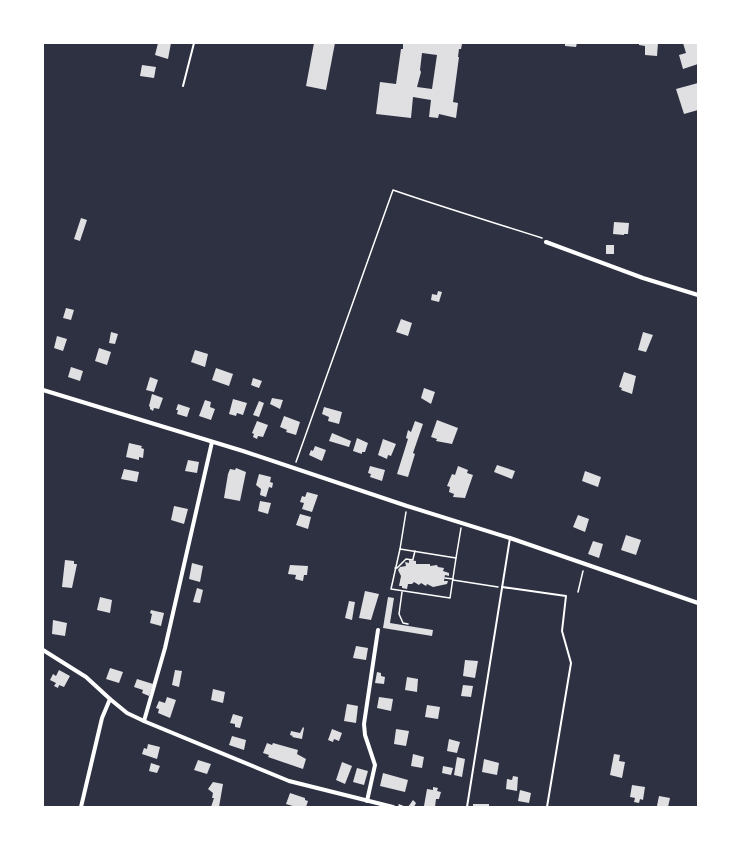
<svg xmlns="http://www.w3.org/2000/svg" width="741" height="850" viewBox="0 0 741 850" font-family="'Roboto Condensed',sans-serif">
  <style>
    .building { fill: #e0e0e3; fill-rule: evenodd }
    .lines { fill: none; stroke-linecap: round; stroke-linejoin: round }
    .path { stroke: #fff; stroke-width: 1.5 }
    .service { stroke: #fff; stroke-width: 2 }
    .minor { stroke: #fff; stroke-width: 4 }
  </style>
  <rect width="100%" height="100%" fill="#2d3142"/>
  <g class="building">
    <polygon points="158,43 171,43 168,59 155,55"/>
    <polygon points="314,43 335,43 326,90 306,86"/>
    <path d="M403,43L462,44L461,49H459L458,57H459L453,102L458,103L456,118L439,114L438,118L429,117L431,100L413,97L411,118L376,114L380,82L396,84L401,49H403ZM422,53L437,55L432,89L417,87L421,72L420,70Z"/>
    <polygon points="565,43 577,43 576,47 565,46"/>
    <polygon points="639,43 658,43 657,56 645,55 645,46 639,45"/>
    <polygon points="683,43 698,43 698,64 683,69 679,55 686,53"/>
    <polygon points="142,65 156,67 154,78 140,76"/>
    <polygon points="698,83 698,110 684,114 676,89"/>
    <polygon points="81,218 87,220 80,241 74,239"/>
    <polygon points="614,222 629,223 628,234 624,234 624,235 613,234"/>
    <rect x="606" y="245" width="8" height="9"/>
    <polygon points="438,291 442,292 439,302 431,300 432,294 437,295"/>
    <polygon points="66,308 74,310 71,320 63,318"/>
    <polygon points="401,319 412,323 408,336 396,332"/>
    <polygon points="111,332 118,334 115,344 109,343"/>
    <polygon points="643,332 653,335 646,352 638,350"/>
    <polygon points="57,336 67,339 63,351 54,348"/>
    <polygon points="99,348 111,352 107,365 95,361"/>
    <polygon points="195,350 208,354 205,367 191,362"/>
    <polygon points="71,367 83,371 80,381 68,377"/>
    <polygon points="216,368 233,374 229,386 212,380"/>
    <polygon points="624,372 636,376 632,394 621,390 622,388 619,387"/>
    <polygon points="150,377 158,380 154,392 146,390"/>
    <polygon points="253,378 262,381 259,388 251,385"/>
    <polygon points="424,388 435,392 431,404 421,398"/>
    <polygon points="152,394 163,398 159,409 154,408 153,411 150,409 150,407 149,406"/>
    <polygon points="272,398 283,400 280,409 270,404"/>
    <polygon points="233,399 247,403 243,415 237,413 236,416 229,414"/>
    <polygon points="205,400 211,402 210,407 215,409 211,420 199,416"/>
    <polygon points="259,401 264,403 259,417 253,415"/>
    <polygon points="178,404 190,408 187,417 177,414 178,410 176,410"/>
    <polygon points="324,407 342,412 339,424 328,421 329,417 322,414"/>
    <polygon points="284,416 300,422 296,435 286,432 287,430 280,427"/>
    <polygon points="437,420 458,428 452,444 436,441 437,439 431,437"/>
    <polygon points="257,421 268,425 263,437 258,436 257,439 253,437 254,434 252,433"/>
    <polygon points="415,421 423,424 413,453 415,454 408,477 397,474 408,439 406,438 408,430 411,432"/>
    <polygon points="332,433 351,441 349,447 329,441"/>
    <polygon points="357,438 368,443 365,452 362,452 362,454 353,451"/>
    <polygon points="383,439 396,444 391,456 388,455 387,459 378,455"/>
    <polygon points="129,443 142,446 141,448 144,449 143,458 139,457 139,460 126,457"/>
    <polygon points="315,446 326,450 322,461 309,455 311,450 313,451"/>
    <polygon points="188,460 199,462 197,473 185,471"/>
    <polygon points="497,465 515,471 512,479 494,472"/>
    <polygon points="370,466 385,470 382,481 370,477 371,474 368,473"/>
    <polygon points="458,466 468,470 467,473 473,475 465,498 453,497 454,494 449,492 450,487 447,486 452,474 455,475"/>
    <polygon points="236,468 246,472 240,501 224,498 228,474 230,469 235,470"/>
    <polygon points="124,469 139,472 137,482 121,479"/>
    <polygon points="585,471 601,477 598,487 582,481"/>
    <polygon points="259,474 271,477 270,482 273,483 272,488 269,487 266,497 260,495 261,489 256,485"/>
    <polygon points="307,492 318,495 312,512 302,509 304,503 300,502 302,496 305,497"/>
    <polygon points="260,501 271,503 268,514 258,511"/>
    <polygon points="174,506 188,509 184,524 171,520"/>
    <polygon points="300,514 311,517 308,529 296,525"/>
    <polygon points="578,515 589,519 585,532 573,527"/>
    <polygon points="626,535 641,540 636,555 621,550"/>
    <polygon points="593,541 603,544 599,558 588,554"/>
    <polygon points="65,560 74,561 74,564 77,564 72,588 62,587"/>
    <polygon points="409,560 416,561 416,564 430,564 430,566 437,565 438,567 444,568 443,571 449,573 449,576 445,575 444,581 448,581 447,584 433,587 427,584 426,586 421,583 419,585 414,582 412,584 408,584 407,589 402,588 402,586 399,586 401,576 398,570 400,567 406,566 405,562 409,563"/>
    <polygon points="192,563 203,566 200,582 189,579"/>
    <polygon points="290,565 308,566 307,575 304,575 303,581 295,579 296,575 288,574"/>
    <polygon points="197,588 203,590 200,603 193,602"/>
    <polygon points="365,591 379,594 371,620 359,618"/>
    <polygon points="100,597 112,600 110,613 97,610"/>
    <polygon points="388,597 394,598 390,623 433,630 432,636 383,628"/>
    <polygon points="349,601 355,602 352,620 345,618"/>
    <polygon points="151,610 164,613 161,626 150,623 152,614 150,613"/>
    <polygon points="53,620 67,623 65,636 52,634"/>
    <polygon points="356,646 368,648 366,660 353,658"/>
    <polygon points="465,660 478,661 475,678 463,676"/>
    <polygon points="110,668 123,672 119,683 106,679"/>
    <polygon points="59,670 70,676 64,687 59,685 58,688 54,686 56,683 50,680 53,674 56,676"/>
    <polygon points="175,670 182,671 179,687 172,685"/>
    <polygon points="377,672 381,673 381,676 385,677 384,684 375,683"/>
    <polygon points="407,677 418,679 417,692 405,690"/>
    <polygon points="137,679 153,684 149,696 142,693 143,690 134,687"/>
    <polygon points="463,685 473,686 471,697 461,696"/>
    <polygon points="213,689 225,692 223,703 211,700"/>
    <polygon points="167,697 176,700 170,718 158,713 159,709 156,708 159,701 165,703"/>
    <polygon points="379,697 393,699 391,711 377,708"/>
    <polygon points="347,704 358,706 356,723 344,721"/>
    <polygon points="427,705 440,707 438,719 425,717"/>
    <polygon points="233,714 243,717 240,728 235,727 235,724 230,723"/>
    <polygon points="303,727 304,728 302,739 292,737 293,736 290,735 291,731 300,733"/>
    <polygon points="332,729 342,733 339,741 334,739 333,742 328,740"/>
    <polygon points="396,729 409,731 406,746 394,744"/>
    <polygon points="232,736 246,740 244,750 229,745"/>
    <polygon points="449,739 460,742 457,753 447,751"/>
    <polygon points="267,743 272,745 273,743 298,750 297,754 306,759 303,769 268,757 269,755 263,753"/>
    <polygon points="148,744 160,747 157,759 142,754 144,748 147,749"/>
    <polygon points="413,754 424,757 422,768 411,766"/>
    <polygon points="614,754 620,755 619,761 625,762 622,778 610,775"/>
    <polygon points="457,757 465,759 462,777 454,775"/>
    <polygon points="484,759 499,763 497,775 482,772"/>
    <polygon points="198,760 211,764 207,774 194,770"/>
    <polygon points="342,762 352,766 345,784 336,780"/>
    <polygon points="151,763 160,766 157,773 149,771"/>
    <polygon points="443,766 453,768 451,775 442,773"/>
    <polygon points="357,768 368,771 364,785 353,782"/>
    <polygon points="383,773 408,780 405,792 380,786"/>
    <polygon points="513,776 518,777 517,791 506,789 507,779 512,780"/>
    <polygon points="213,782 223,784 219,807 211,807 214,798 212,798 213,793 208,789"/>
    <polygon points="632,785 645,787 643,800 640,799 639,803 634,802 635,798 630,797"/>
    <polygon points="433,787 438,788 437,791 441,792 439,799 436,799 435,807 424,806 427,789 433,790"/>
    <polygon points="520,790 531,793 529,803 518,801"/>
    <polygon points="290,793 305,798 305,800 308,801 306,807 296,807 286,804"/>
    <polygon points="659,796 670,798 668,807 657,806"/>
    <polygon points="413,800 416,803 414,807 408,807"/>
    <rect x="473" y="804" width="16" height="3"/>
  </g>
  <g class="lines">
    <g class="path">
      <path d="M296,462L393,190C442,207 492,222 542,238"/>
      <polygon points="400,549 456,558 450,598 391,589"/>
      <polyline points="400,549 406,512"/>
      <polyline points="456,558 461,528"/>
      <polyline points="413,559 415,551"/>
      <polyline points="395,568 397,568 406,559 413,560"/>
      <polyline points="445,578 453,579"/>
      <polyline points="453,580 498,587"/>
      <polyline points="402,592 399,614 403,623 408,624"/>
      <polyline points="578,592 583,571"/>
      <polyline points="399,805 404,807"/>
    </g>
    <g class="service">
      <polyline points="183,86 194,43"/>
      <polyline points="502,587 566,596 562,631 571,663 547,807"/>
      <polyline points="467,807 510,538"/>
    </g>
    <g class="minor">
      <polyline points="546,242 643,278 698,295"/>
      <polyline points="43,390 243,451 407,506 510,538 698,603"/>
      <polyline points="43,650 86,677 110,699 127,713 146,722 289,781 393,807"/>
      <polyline points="144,721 165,648 212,442"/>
      <polyline points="367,801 375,765 365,735 364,724 378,630"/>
      <polyline points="81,807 102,718 110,699"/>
    </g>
  </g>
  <rect width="741" height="850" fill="none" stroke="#ffffff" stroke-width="88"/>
</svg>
